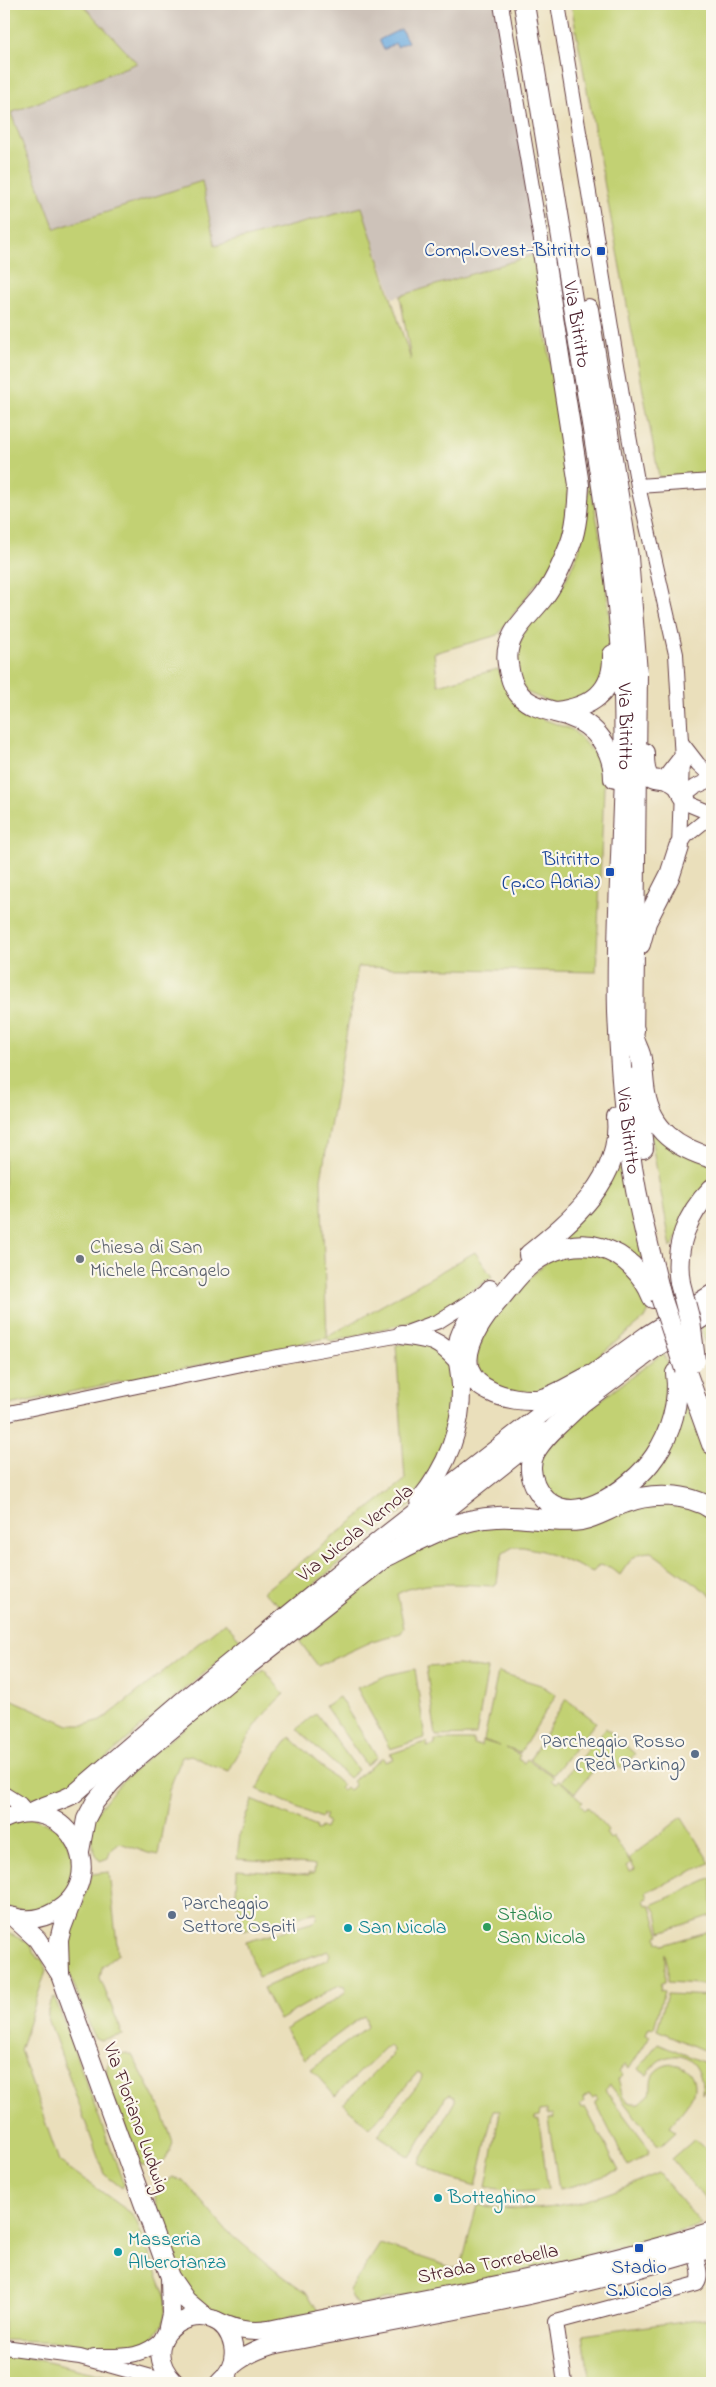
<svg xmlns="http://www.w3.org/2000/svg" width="716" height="2387" viewBox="0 0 716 2387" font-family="'Indie Flower',sans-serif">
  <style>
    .industrial { fill: #cdc2b9 }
    .green { fill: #c2d173; stroke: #86784f }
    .water { fill: #6cabdf; stroke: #5b6585 }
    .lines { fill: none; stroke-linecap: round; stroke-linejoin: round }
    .minor-casing { stroke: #623c41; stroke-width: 16 }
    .major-casing { stroke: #623c41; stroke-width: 20 }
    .highway-casing { stroke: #623c41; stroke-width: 22 }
    .minor { stroke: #fff; stroke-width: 14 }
    .major { stroke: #fff; stroke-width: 18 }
    .highway { stroke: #fff; stroke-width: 20 }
    .highway-bridge-casing { stroke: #623c41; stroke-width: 22; stroke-linecap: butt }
    .highway-bridge { stroke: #fff; stroke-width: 20 }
    .transit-dot { fill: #1a4fb4; stroke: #fbf7ec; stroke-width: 2 }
    .worship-dot { fill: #6b7280; stroke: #fbf7ec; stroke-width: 2 }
    .service-dot { fill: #5c6f8a; stroke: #fbf7ec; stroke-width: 2 }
    .leisure-dot { fill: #2e9e5b; stroke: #fbf7ec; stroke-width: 2 }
    .culture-dot { fill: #0f9aa8; stroke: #fbf7ec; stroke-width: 2 }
    .labels { text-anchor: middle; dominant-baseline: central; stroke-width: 4.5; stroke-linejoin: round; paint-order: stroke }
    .transit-label { font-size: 20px; fill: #164399; stroke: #fbf7ec; text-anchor: end }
    .street-label { font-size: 20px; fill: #4a1f2b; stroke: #fbf7ec }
    .worship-label { font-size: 20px; fill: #5b616d; stroke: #fbf7ec; text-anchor: start }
    .service-label { font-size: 20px; fill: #4e5e75; stroke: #fbf7ec; text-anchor: end }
    .leisure-label { font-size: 20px; fill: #27864d; stroke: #fbf7ec; text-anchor: start }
    .culture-label { font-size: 20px; fill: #0d838f; stroke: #fbf7ec; text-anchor: start }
  </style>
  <rect width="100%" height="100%" fill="#fbf7ec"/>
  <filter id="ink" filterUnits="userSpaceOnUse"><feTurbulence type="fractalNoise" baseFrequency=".02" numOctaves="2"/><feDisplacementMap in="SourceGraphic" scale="10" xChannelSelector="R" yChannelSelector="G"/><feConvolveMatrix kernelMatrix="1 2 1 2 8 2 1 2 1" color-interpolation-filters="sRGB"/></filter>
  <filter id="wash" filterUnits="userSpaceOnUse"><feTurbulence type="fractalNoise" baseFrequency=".0096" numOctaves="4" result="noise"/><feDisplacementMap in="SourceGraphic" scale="20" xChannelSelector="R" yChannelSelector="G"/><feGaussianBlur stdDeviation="1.12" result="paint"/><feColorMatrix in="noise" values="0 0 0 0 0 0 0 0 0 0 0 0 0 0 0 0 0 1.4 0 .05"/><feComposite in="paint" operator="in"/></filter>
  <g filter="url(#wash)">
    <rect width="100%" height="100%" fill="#eadfbb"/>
    <polygon class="industrial" points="82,4 501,4 543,252 393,298 362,207 215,246 202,181 55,229 11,113 136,63"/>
    <g class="green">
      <polygon points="4,4 82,4 137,63 11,113 55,229 202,181 215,246 362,207 411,360 400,296 533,255 570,481 562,547 554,571 541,577 498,635 434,653 438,685 498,669 521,711 573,730 605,765 596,972 358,967 321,1179 327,1337 475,1252 492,1277 438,1315 331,1342 327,1338 4,1406"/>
      <polygon points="571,4 712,4 712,475 659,477"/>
      <polygon points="588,473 600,536 612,636 610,679 568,710 526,692 515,669 517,650 525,630 564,584 579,551 586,518"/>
      <polygon points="653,1134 712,1162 712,1183 671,1248 651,1138"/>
      <polygon points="622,1150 645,1272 559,1243"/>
      <polygon points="586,1248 618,1263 647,1298 650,1308 646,1317 567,1382 540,1392 497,1390 481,1372 476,1359 490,1315 551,1258"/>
      <polygon points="712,1320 712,1363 700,1326"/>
      <polygon points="414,1342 430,1344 453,1368 453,1434 411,1504 284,1609 263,1592 405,1480 396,1345"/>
      <path d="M663,1353L677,1380L659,1450L603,1498L559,1505C538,1475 529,1467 555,1435Z"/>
      <polygon points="682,1395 712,1459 712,1503 633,1493"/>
      <path d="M645,1501L712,1509V1596L651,1552C634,1552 629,1562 620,1575L610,1567L599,1565L593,1572L542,1551L523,1547H513L503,1553L499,1566L497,1584L493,1586C463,1585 424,1579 397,1594L404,1628L401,1633L372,1641L318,1666L300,1642L380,1574L411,1553L471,1529Z"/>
      <path d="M225,1622L241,1641L75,1785C51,1798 28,1804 4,1789V1696L69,1725H84L104,1719Z"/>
      <polygon points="458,1665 488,1669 476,1735 436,1736 426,1667"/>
      <polygon points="415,1669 425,1738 390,1749 357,1688 387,1675"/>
      <path d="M264,1670L284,1694C259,1716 244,1742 229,1771L213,1766L191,1755L182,1757L169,1790L158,1855L148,1853L120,1843L110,1851L108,1858L100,1861C95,1855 90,1840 90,1832C92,1788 227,1697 264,1670Z"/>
      <path d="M498,1672L541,1685L556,1695L520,1753L506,1748L520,1755L518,1759L524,1763L527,1759L554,1777L551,1780L556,1784L559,1780L583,1802L580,1805L585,1810L588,1807L608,1830L606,1833L610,1839L613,1836L631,1863L627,1866L630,1871L635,1869L629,1858L682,1817L710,1863L646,1892L648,1898L644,1900L646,1905L650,1904L660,1935L657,1936L658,1942L662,1943L663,1945L712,1930V1985L668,1982V1966L665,1954V1982L661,1983L660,1990L664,1991L654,2028L649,2027L646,2034L650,2036L629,2069L624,2065L619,2071L623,2075L618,2079C623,2090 618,2105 640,2103L650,2094C652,2087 649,2078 655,2072C669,2057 694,2065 694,2086C694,2101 678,2115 670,2126L676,2132L662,2145L657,2144L610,2085L605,2090L650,2150L648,2154L628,2166L595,2102L598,2100L596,2096L592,2098L589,2094L583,2098L584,2102L580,2104L582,2109L585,2107L619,2171L577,2185L559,2189L548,2119L553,2118L552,2114L547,2115V2110L540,2111L539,2116L535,2117V2119L539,2120L548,2190L518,2192L486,2187L500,2111H493L476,2186L446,2177L419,2163L455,2101V2097L450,2094L446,2096L410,2157L378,2135L421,2080L422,2075L418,2072L370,2128L343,2104L392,2055L393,2050L389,2046L385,2048L335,2096L311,2069L367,2027L366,2019L364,2016L360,2018L305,2059L285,2030L344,1994L346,1990L345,1986L339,1985L279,2020L263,1988L327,1960L330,1955L328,1950L258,1977L246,1942L314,1922L317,1919L316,1912L243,1931L236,1894L237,1870L309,1875V1873H314L315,1865L310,1864L237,1859L240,1833L252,1800L317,1827L316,1830L318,1831L321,1827L325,1829L328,1822L324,1819L326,1815L323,1814L321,1818L257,1789L277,1754L290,1737L342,1785L340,1788L343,1790L346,1787L349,1790L355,1785L352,1781L383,1757L385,1762L393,1759L390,1754L426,1742L427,1747L435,1745V1740H474V1745L481,1746L483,1741L500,1746L484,1740Z"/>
      <polygon points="339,1697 377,1757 366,1765 325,1706"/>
      <polygon points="566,1699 596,1722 553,1775 530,1759"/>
      <polygon points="316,1713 358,1770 349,1778 297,1729"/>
      <polygon points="606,1728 635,1754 621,1769 605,1756 575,1793 561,1781"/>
      <polygon points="32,1817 61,1831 75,1859 74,1875 65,1894 48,1907 35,1911 6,1908 4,1907 4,1828 14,1821"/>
      <polygon points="109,1872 118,1954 102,1967 100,1978 123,2035 100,2040 94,2037 68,1970 65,1932 71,1918 82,1905 92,1874"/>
      <polygon points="712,1878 712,1915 661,1932 657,1913 652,1905"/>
      <polygon points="4,1931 29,1943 39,1959 42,1959 46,1970 20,2050 59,2161 131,2213 136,2220 167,2301 163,2324 149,2344 124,2350 94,2348 69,2342 4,2340"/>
      <polygon points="667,1994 712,1996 712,2054 657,2030"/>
      <path d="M55,1998L124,2185L122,2188L104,2174L48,2018C47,2011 49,2000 55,1998Z"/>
      <path d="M658,2043L712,2066V2077L702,2094C704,2074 692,2050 668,2057C659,2059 652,2068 647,2075L638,2069Z"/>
      <path d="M127,2053L132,2055L162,2111L173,2143C165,2163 163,2166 141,2166L107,2082C105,2064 108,2056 127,2053Z"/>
      <polygon points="695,2139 712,2154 712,2208 672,2159"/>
      <path d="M659,2173L702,2225C590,2259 476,2280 362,2305L356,2304L351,2297L350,2290L380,2244L454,2268L461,2267L477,2205C553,2217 591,2201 659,2173Z"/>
      <polygon points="173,2177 183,2180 224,2228 265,2263 308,2294 319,2313 293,2314 283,2320 252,2323 238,2320 193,2302 183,2283 156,2209 155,2193 161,2185"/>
      <polygon points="712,2317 712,2383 590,2383 583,2335"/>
      <polygon points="4,2354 12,2354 137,2383 4,2383"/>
    </g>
    <polygon class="water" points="401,29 408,42 397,47 395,43 384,50 379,40"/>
  </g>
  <g filter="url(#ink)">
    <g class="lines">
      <g class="minor-casing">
        <g id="minor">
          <polyline points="501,4 543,252"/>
          <polyline points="558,4 627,425 638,486 676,654 682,760 679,847"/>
          <polyline points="638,486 712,481"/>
          <polyline points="681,742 698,764 712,777"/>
          <polyline points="681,797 694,787 712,779"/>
          <polyline points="681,797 688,804 712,814"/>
          <polyline points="679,847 686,836 712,815"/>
          <polyline points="4,1414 256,1361 401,1335 439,1321 485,1292"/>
          <polyline points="4,1794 20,1804 27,1812"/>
          <polyline points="4,2347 80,2357 173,2383"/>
          <path d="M94,2356C122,2356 142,2359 163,2338"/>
          <path d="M565,2383L556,2322L697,2284C703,2276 697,2262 695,2253"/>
        </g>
      </g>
      <g class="major-casing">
        <g id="major">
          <path d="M401,1335C429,1339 436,1338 457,1360"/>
          <polyline points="569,1413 654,1349 712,1312"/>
          <path d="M419,1501C446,1468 462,1432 461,1388C461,1371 454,1355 459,1338C465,1320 479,1304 490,1289"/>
          <path d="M32,1812C45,1804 60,1802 74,1794L180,1703L381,1539L590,1376L647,1335L712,1294"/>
          <path d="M4,1819C69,1790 113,1880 54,1912C40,1920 24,1921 10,1916"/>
          <polyline points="80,1851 86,1819 95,1802 110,1784 131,1763 239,1673 545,1432"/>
          <polyline points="13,1917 37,1939 60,1974 170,2277 186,2300 206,2317"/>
          <polyline points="60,1973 59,1940 62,1928 73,1899"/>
          <path d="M215,2320C233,2329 248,2333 269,2330C417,2299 568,2277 712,2231"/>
          <polyline points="167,2332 171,2314 170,2278"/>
          <path d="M233,2365C245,2355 256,2350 272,2345C420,2316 569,2293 712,2247"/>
          <path d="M175,2383C124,2330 221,2286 233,2346C236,2361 230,2373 219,2383"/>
        </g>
      </g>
      <g class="highway-casing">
        <g id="highway">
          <path id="s1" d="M524,4C545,131 565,258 586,386C601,481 618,575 623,671C629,785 615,899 618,1012C621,1080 626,1148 641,1214C647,1242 654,1269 661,1297"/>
          <path d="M543,252L579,485C578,504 577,527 570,545C563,563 554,584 542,599C527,618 503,636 508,664C509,674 513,687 520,695C531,708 554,711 569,716C596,725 614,750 614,779"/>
          <polyline points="588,309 628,557 637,673 633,1044"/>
          <path d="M556,712C591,707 614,693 613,655"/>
          <path d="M644,753C644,793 658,773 674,787C677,789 679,794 681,797"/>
          <polyline points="665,782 682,760"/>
          <polyline points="640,944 646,922 670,875 679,847"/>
          <path d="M634,1030C631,1040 640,1049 641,1059C643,1070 643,1082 645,1093C651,1131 678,1148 712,1158"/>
          <polyline points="635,1078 643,1148"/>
          <path d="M529,1255C571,1221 623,1179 617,1117"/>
          <path d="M680,1283C674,1247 687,1214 712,1189"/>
          <polyline points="685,1369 712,1444"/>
          <path d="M590,1376C575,1383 558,1395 542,1399C527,1402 503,1398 490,1391C444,1369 479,1322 501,1297C511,1285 520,1272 532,1263C578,1229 632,1246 653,1298"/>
          <path d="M579,1405C565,1419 545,1434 535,1452C529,1463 530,1474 535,1485C562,1541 632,1490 655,1456C671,1433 680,1401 676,1373"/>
          <path d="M387,1556C423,1538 456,1519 497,1517C525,1515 553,1524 581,1520C596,1517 610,1508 624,1503C651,1492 688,1493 712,1509"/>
          <polyline points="701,2250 712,2249"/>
        </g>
      </g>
      <use href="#minor" class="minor"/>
      <use href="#major" class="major"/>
      <use href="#highway" class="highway"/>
      <g class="highway-bridge-casing">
        <g id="highway-bridge">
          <polyline points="680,1283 690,1321 695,1360"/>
          <polyline points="661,1297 685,1369"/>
        </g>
      </g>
      <use href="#highway-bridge" class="highway-bridge"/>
    </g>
  </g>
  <g class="transit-dot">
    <rect x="596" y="246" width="10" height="10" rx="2.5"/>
    <rect x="605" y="867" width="10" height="10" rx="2.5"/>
    <rect x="634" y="2243" width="10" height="10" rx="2.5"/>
  </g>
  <circle class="worship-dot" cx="80" cy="1259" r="5"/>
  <g class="service-dot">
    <circle cx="695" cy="1754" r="5"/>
    <circle cx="172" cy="1915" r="5"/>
  </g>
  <circle class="leisure-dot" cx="487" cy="1927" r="5"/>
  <g class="culture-dot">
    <circle cx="348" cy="1928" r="5"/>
    <circle cx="438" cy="2198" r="5"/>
    <circle cx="118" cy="2252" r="5"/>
  </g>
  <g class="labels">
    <g class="transit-label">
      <text x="591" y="251">Compl.Ovest-Bitritto</text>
      <text x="600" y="860">Bitritto<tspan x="600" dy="23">(p.co Adria)</tspan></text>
      <text x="639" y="2268" text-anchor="middle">Stadio<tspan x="639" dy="23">S.Nicola</tspan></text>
    </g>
    <g class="street-label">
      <text stroke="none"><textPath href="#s1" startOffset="325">Via Bitritto</textPath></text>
      <text stroke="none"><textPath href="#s1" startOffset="730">Via Bitritto</textPath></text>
      <text stroke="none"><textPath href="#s1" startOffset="1135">Via Bitritto</textPath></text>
      <text transform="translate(356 1534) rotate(-39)">Via Nicola Vernola</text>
      <text transform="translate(135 2118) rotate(70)">Via Floriano Ludwig</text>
      <text transform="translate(488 2265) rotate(-11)">Strada Torrebella</text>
    </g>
    <g class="worship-label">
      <text x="90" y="1248">Chiesa di San<tspan x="90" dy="23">Michele Arcangelo</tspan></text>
    </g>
    <g class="service-label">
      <text x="685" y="1742">Parcheggio Rosso<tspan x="685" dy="23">(Red Parking)</tspan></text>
      <text x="182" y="1904" text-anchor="start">Parcheggio<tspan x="182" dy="23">Settore Ospiti</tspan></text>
    </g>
    <g class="leisure-label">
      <text x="497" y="1915">Stadio<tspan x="497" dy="23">San Nicola</tspan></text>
    </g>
    <g class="culture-label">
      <text x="358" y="1928">San Nicola</text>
      <text x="448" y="2198">Botteghino</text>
      <text x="128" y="2240">Masseria<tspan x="128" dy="23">Alberotanza</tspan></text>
    </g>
  </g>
  <rect width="716" height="2387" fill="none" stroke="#fbf7ec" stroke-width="20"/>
</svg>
